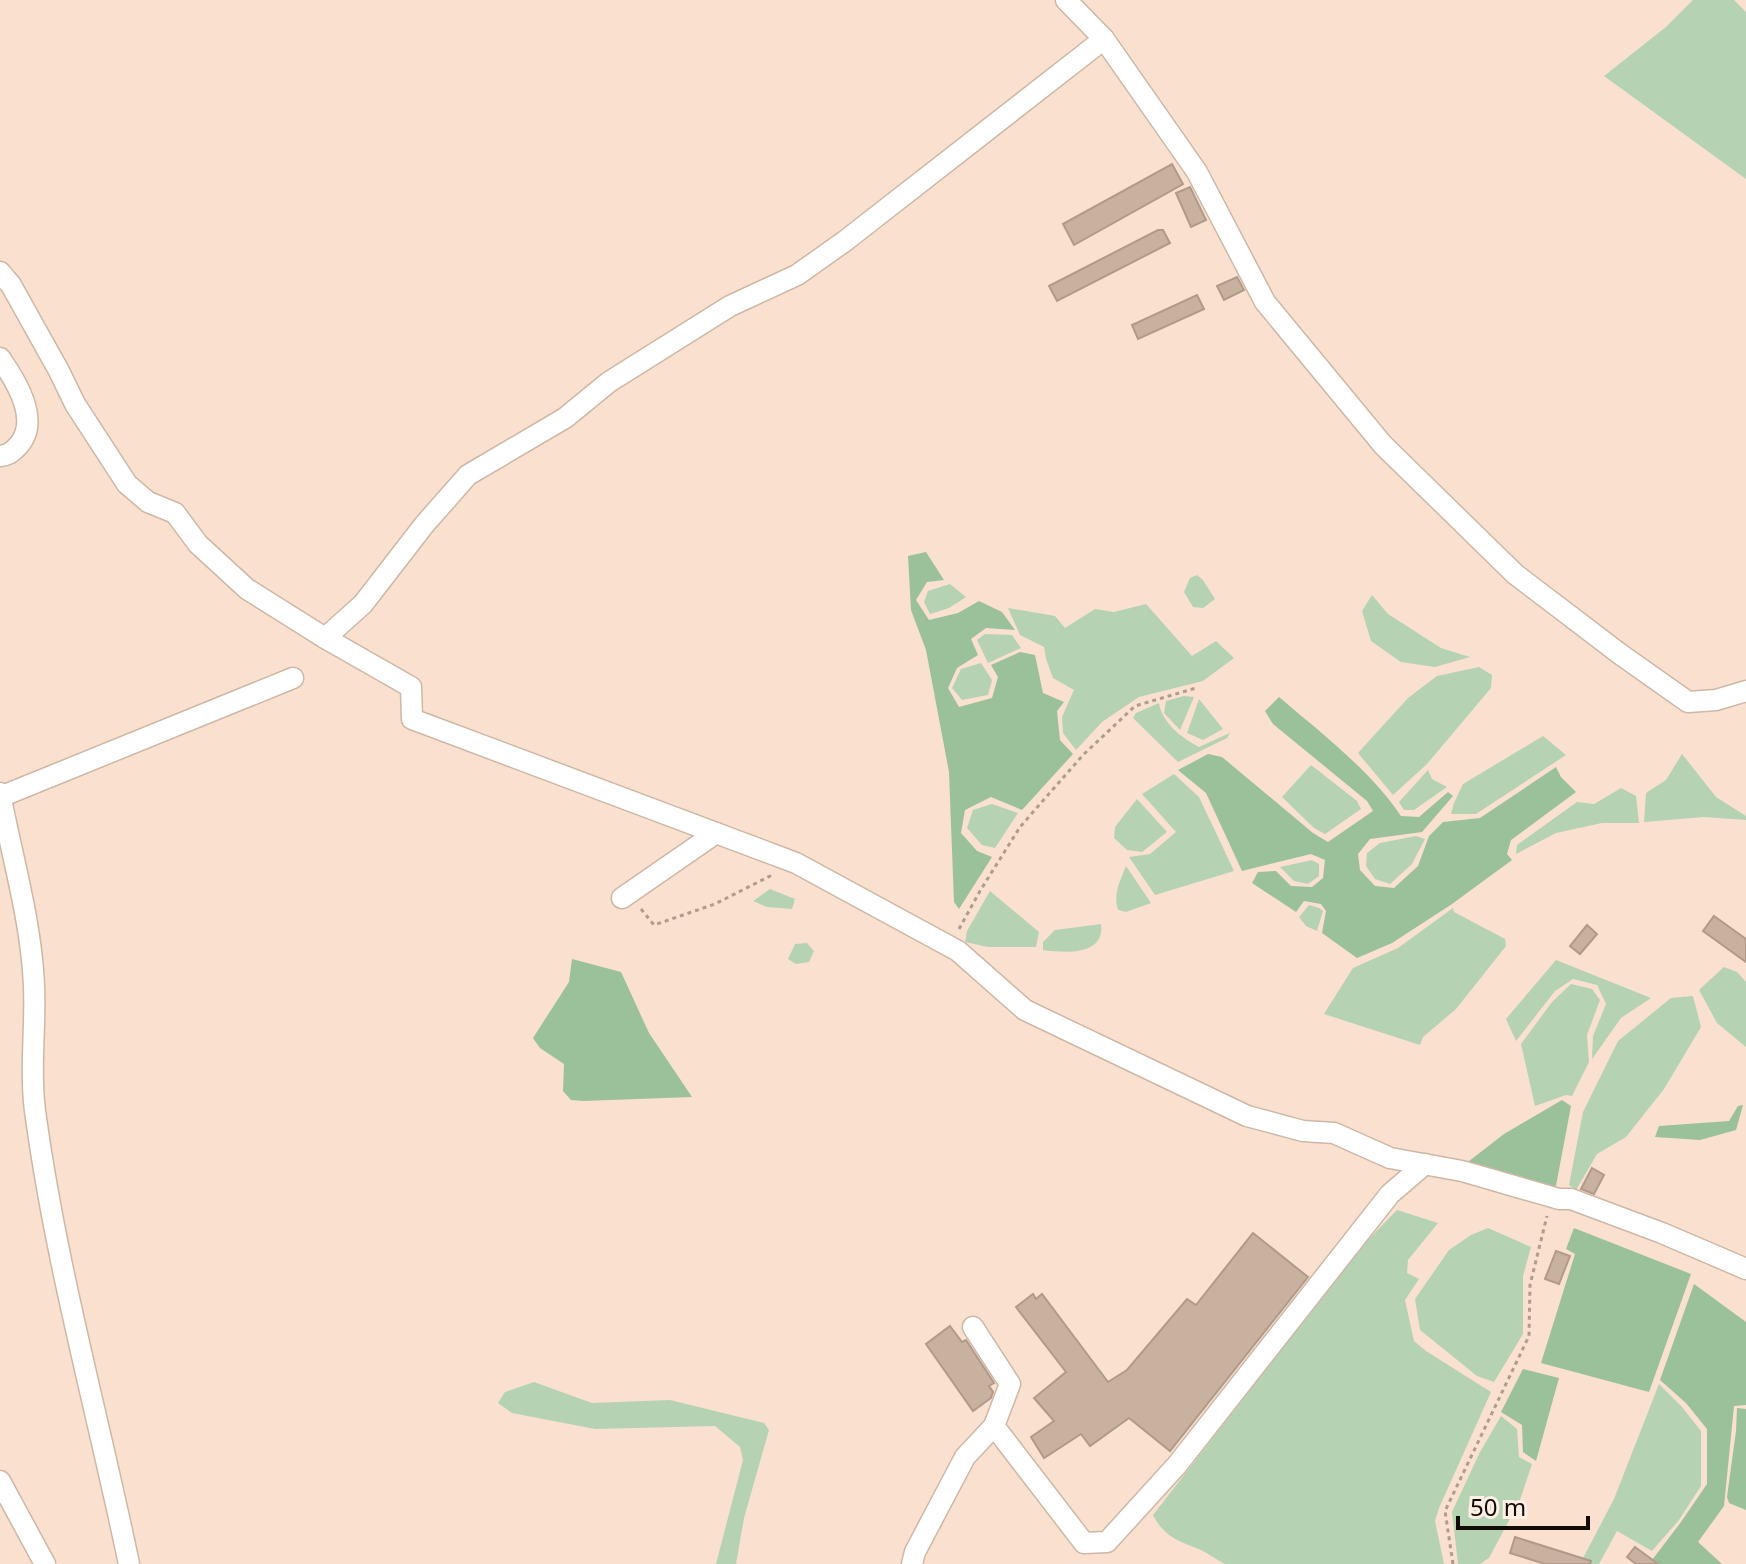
<svg xmlns="http://www.w3.org/2000/svg" width="1746" height="1564" viewBox="0 0 1746 1564" font-family="'Noto Sans',sans-serif">
  <style>
    .green { fill: #b5d3b3 }
    .forest { fill: #9ac199 }
    .building { fill: #c9b1a0; stroke: #b19a89; stroke-width: 2 }
    .lines { fill: none; stroke-linecap: round; stroke-linejoin: round }
    .minor-casing { stroke: #cfb7a6; stroke-width: 23 }
    .path { stroke: #b09c8f; stroke-width: 3; stroke-dasharray: 4 4; stroke-linecap: butt }
    .minor { stroke: #fff; stroke-width: 20 }
  </style>
  <rect width="100%" height="100%" fill="#f9e0cf"/>
  <g class="green">
    <polygon points="1693,0 1734,0 1746,12 1746,179 1604,76 1666,27"/>
    <polygon points="1197,575 1203,580 1215,599 1203,608 1193,607 1184,592 1190,578"/>
    <polygon points="950,584 966,597 949,608 930,614 924,602 928,591"/>
    <polygon points="1372,595 1388,614 1441,648 1470,657 1435,667 1401,662 1371,641 1362,611"/>
    <polygon points="1146,604 1192,656 1216,641 1234,658 1203,681 1139,697 1102,722 1076,750 1063,733 1062,717 1074,690 1053,678 1046,659 1044,647 1020,635 1008,608 1055,616 1065,628 1095,609 1114,612"/>
    <polygon points="985,634 1012,635 1021,648 988,663 977,640"/>
    <polygon points="981,663 992,680 988,695 962,700 952,688 961,669"/>
    <polygon points="1479,667 1492,675 1491,688 1427,764 1393,795 1358,753 1408,698 1437,676"/>
    <polygon points="1184,696 1194,697 1180,730 1164,713 1166,701"/>
    <polygon points="1199,699 1223,729 1203,740 1187,733"/>
    <path d="M1159,703C1162,723 1182,738 1199,747L1230,733L1227,738L1178,762L1133,718L1136,713Z"/>
    <polygon points="1543,736 1566,755 1476,814 1451,814 1454,803 1463,784"/>
    <polygon points="1682,754 1716,797 1746,816 1746,820 1704,817 1644,822 1646,793 1666,780"/>
    <polygon points="1311,765 1357,801 1361,809 1325,834 1314,828 1282,797"/>
    <polygon points="1428,770 1432,779 1447,787 1414,810 1404,810 1399,802"/>
    <polygon points="1174,774 1199,797 1234,871 1155,895 1129,857 1150,854 1176,832 1142,794"/>
    <polygon points="1621,788 1636,796 1639,823 1602,823 1556,833 1516,854 1517,845 1577,802 1594,804"/>
    <polygon points="1137,799 1167,832 1142,852 1127,850 1114,838 1115,827"/>
    <polygon points="992,804 1018,813 995,848 982,845 967,828 973,810"/>
    <polygon points="1416,836 1425,839 1412,864 1390,884 1375,879 1366,866 1367,853 1380,843"/>
    <polygon points="1312,860 1319,864 1319,876 1308,884 1294,881 1280,867"/>
    <path d="M1126,866L1151,903L1126,912L1118,910C1113,894 1120,881 1126,866Z"/>
    <polygon points="770,889 795,899 792,909 767,907 753,901"/>
    <polygon points="990,891 1039,932 1036,947 988,947 965,942 967,931"/>
    <polygon points="1309,905 1319,908 1323,911 1317,931 1306,926 1299,917"/>
    <polygon points="1453,908 1454,912 1505,939 1506,946 1456,1009 1423,1037 1420,1045 1324,1014 1353,968 1398,948"/>
    <path d="M1101,924C1105,956 1065,953 1043,950V942L1055,930Z"/>
    <polygon points="807,943 814,951 809,962 796,964 788,959 795,944"/>
    <polygon points="1556,960 1651,998 1621,1018 1592,1059 1593,1036 1606,1004 1597,985 1573,979 1555,991 1516,1041 1506,1019"/>
    <polygon points="1724,967 1737,972 1746,982 1746,1047 1717,1023 1699,990"/>
    <polygon points="1571,984 1592,989 1600,1000 1587,1035 1589,1062 1572,1096 1566,1095 1535,1106 1521,1044 1552,1002"/>
    <polygon points="1693,996 1701,1027 1664,1089 1626,1137 1597,1154 1576,1190 1569,1185 1583,1112 1618,1041 1671,998"/>
    <path d="M1397,1210L1438,1223L1408,1260L1407,1273L1419,1279L1405,1300L1414,1341L1426,1351L1491,1392L1439,1508L1435,1521L1444,1564H1225C1217,1560 1209,1554 1201,1550C1179,1541 1165,1538 1153,1515L1362,1246Z"/>
    <polygon points="1488,1228 1531,1247 1523,1276 1523,1334 1494,1382 1477,1376 1420,1330 1415,1299 1449,1250 1471,1235"/>
    <polygon points="534,1382 592,1403 670,1400 764,1423 769,1430 744,1518 736,1564 716,1564 743,1460 740,1447 715,1426 595,1429 512,1413 498,1403 505,1392"/>
    <polygon points="1659,1384 1682,1407 1701,1431 1701,1486 1679,1520 1652,1551 1617,1531 1599,1564 1580,1564 1614,1499"/>
    <polygon points="1501,1416 1517,1429 1519,1457 1532,1464 1520,1500 1489,1558 1480,1564 1458,1564 1452,1512 1480,1452"/>
  </g>
  <g class="forest">
    <polygon points="926,552 944,580 927,582 916,600 929,620 958,613 979,601 1002,612 1015,630 986,628 971,639 978,655 957,668 948,688 959,707 992,698 998,677 991,665 1020,652 1035,655 1043,693 1064,702 1057,711 1060,740 1073,754 1022,810 991,797 965,810 961,833 977,851 992,857 959,909 954,902 949,772 926,650 911,610 908,556"/>
    <path d="M1279,697C1321,733 1370,770 1401,816L1419,817L1448,792L1453,796L1422,832L1370,839L1358,854L1360,870L1375,886L1394,888L1418,866L1429,836L1443,822L1480,818L1556,767L1561,777L1576,792L1511,840L1507,854L1512,860L1452,904L1392,943L1357,958L1322,933L1326,911L1321,904L1304,901L1296,912L1252,883L1258,872L1276,871L1291,886L1312,887L1323,878L1325,860L1311,854L1242,871L1206,793L1178,770L1208,754L1222,757L1313,833L1328,842L1373,811L1367,801L1273,724L1265,711Z"/>
    <polygon points="572,959 621,972 649,1033 692,1097 583,1101 571,1100 563,1091 564,1064 540,1048 533,1038 569,982"/>
    <polygon points="1562,1100 1571,1106 1555,1191 1464,1165 1504,1134"/>
    <polygon points="1743,1105 1736,1130 1700,1140 1655,1137 1659,1126 1729,1121 1738,1106"/>
    <polygon points="1574,1228 1691,1274 1649,1392 1541,1363 1575,1254 1566,1249"/>
    <polygon points="1694,1284 1746,1322 1746,1405 1734,1406 1724,1506 1698,1542 1722,1564 1649,1564 1681,1522 1707,1484 1707,1429 1686,1403 1660,1380"/>
    <polygon points="1523,1369 1559,1378 1536,1461 1523,1452 1522,1425 1501,1412"/>
    <polygon points="1737,1408 1746,1409 1746,1510 1729,1503 1727,1497 1736,1431"/>
  </g>
  <g class="building">
    <polygon points="1172,164 1183,184 1074,245 1063,224"/>
    <polygon points="1190,187 1206,220 1191,227 1176,193"/>
    <polygon points="1158,230 1163,230 1170,243 1057,301 1049,286"/>
    <polygon points="1237,277 1244,290 1224,300 1217,286"/>
    <polygon points="1197,295 1204,309 1138,339 1132,325"/>
    <polygon points="1714,916 1746,939 1746,962 1703,931"/>
    <polygon points="1587,925 1597,934 1580,954 1570,946"/>
    <polygon points="1592,1168 1604,1175 1594,1194 1581,1189"/>
    <polygon points="1253,1233 1308,1277 1170,1451 1129,1418 1090,1446 1081,1434 1044,1458 1031,1437 1054,1421 1034,1398 1066,1372 1016,1307 1033,1294 1036,1299 1042,1294 1108,1382 1127,1370 1187,1299 1196,1305"/>
    <polygon points="1556,1251 1570,1256 1559,1284 1545,1279"/>
    <polygon points="950,1326 962,1342 966,1340 994,1383 989,1386 993,1392 991,1398 973,1411 926,1344"/>
    <polygon points="1515,1537 1591,1561 1590,1564 1545,1564 1510,1553"/>
    <polygon points="1635,1547 1658,1564 1636,1564 1627,1557"/>
  </g>
  <g class="lines">
    <g class="minor-casing">
      <g id="minor">
        <polyline points="1066,0 1104,39 1197,172 1265,302 1383,445 1515,574 1620,654 1688,702 1716,700 1746,691"/>
        <polyline points="0,272 11,285 59,371 75,404 127,484 148,502 175,513 198,544 247,589 325,638 411,687 412,719 796,863 958,951 1025,1010 1247,1116 1303,1131 1334,1133 1390,1158 1462,1171 1559,1199 1571,1199 1662,1233 1746,1269"/>
        <path d="M0,358C16,381 42,422 17,447C11,453 8,455 0,456"/>
        <polyline points="325,638 363,604 424,525 468,475 565,418 609,382 730,306 797,275 845,241 1104,39"/>
        <path d="M0,793C12,857 31,920 34,985C36,1029 29,1074 36,1118C57,1269 98,1415 129,1564"/>
        <polyline points="0,797 293,678"/>
        <polyline points="622,898 716,833"/>
        <polyline points="973,1327 1010,1384 994,1426 1084,1543 1107,1542 1177,1465 1390,1194 1425,1164"/>
        <polyline points="0,1481 45,1564"/>
        <polyline points="912,1564 915,1552 965,1457 994,1426"/>
      </g>
    </g>
    <g class="path">
      <polyline points="641,909 654,925 715,904 774,874"/>
      <polyline points="959,929 980,891 1020,827 1083,755 1135,706 1196,688"/>
      <polyline points="1453,1564 1445,1511 1529,1336 1530,1285 1547,1216"/>
    </g>
    <use href="#minor" class="minor"/>
  </g>
  <path d="M1458 1516v12h130v-12" fill="none" stroke="#130b06" stroke-width="4"/>
  <text x="1470" y="1516" font-size="24" fill="#130b06" stroke="#ffefe5" stroke-width="6" paint-order="stroke">50 m</text>
</svg>
